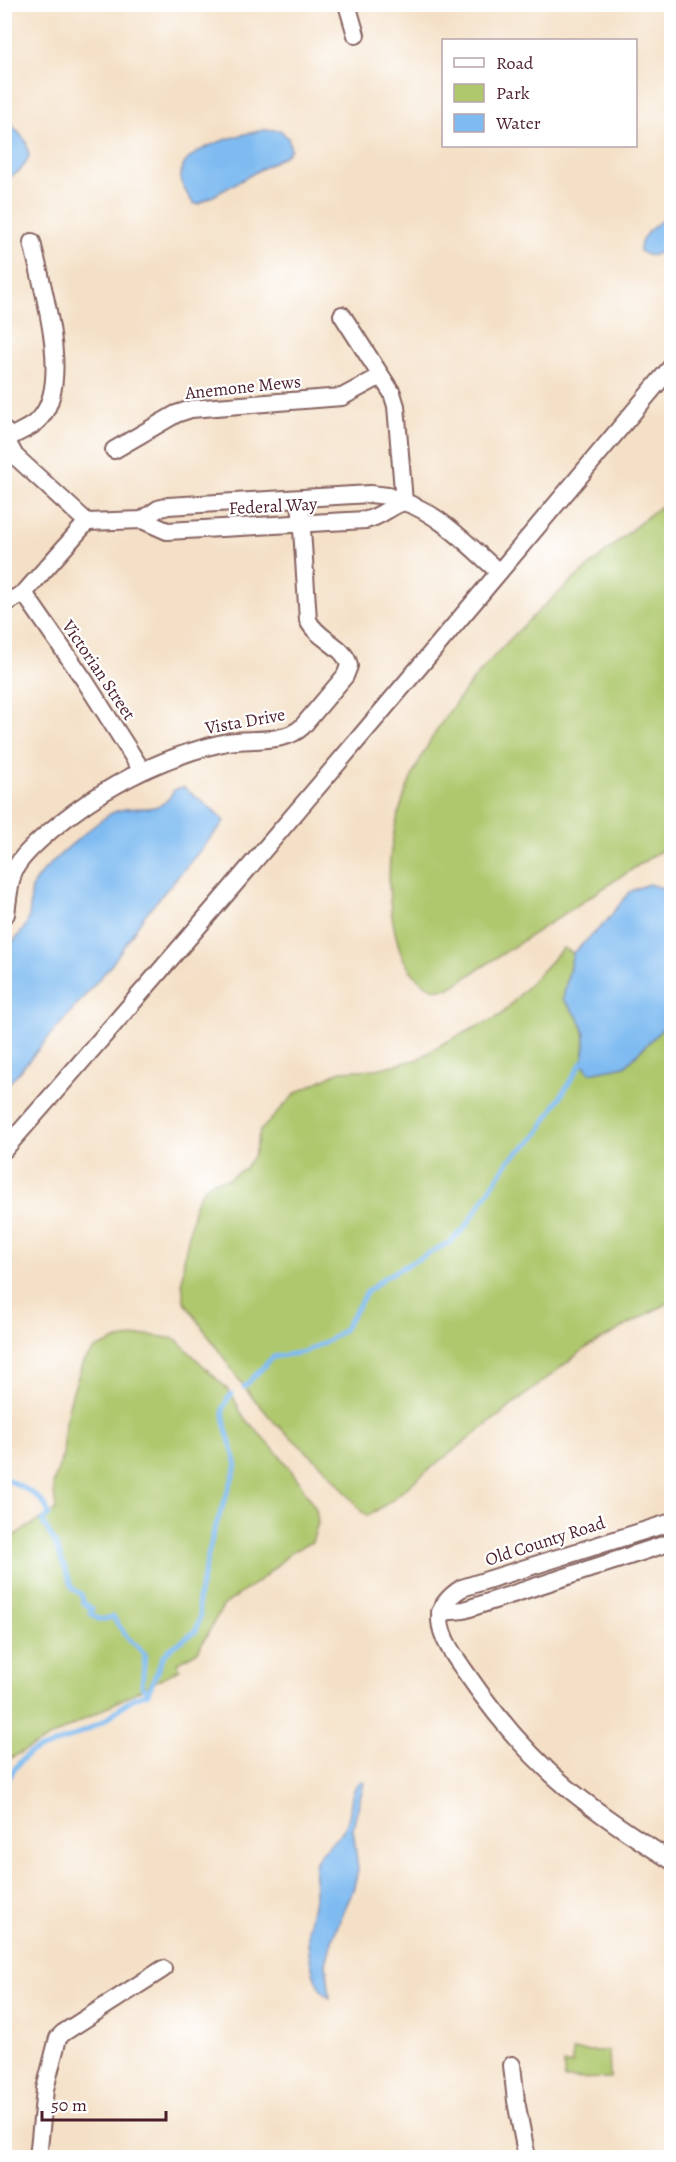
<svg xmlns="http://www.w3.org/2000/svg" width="676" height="2162" viewBox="0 0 676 2162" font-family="Alegreya,serif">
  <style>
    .green { fill: #afc86d; stroke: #7c744c; stroke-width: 1.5 }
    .water { fill: #7fbbf1; stroke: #646d8e; stroke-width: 1.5 }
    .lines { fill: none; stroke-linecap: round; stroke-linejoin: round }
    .stream { stroke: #7fbbf1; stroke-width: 5 }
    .street-casing { stroke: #866361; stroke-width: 20 }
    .street { stroke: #fff; stroke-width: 16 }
    .labels { text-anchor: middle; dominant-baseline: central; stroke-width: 4.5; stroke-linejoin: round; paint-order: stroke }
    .street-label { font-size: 18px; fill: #4a1f2b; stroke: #fff }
  </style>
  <rect width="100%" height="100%" fill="#fff"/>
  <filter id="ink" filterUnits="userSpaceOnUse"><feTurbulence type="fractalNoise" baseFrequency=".0167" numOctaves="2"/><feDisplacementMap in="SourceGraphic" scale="12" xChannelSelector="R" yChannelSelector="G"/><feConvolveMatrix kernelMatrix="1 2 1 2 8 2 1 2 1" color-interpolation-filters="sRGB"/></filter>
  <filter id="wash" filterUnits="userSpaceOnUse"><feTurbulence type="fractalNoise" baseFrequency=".008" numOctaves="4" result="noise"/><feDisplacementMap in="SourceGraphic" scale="24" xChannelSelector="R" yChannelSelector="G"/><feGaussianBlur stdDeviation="1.35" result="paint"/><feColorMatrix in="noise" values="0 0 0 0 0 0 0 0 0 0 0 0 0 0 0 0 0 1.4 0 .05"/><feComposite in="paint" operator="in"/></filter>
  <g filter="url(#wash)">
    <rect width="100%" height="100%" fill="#f4e0c6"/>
    <g class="green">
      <path d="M671,499V844L450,988C446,988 441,990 437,989C418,985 404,964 399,947C351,787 485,652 598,559C621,540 646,515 671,499Z"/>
      <path d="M563,948L573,953L563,999C584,1023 589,1030 582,1063L625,1066L665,1026L671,1023V1301L586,1348L417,1479L391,1501L368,1516L361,1511L329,1472L275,1423L244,1387L184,1301L182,1282L184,1259L195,1204L204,1188L214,1181L228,1179L245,1168L254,1155L260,1131L296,1093L340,1071L377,1069L419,1059L442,1044L501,1015Z"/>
      <polygon points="149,1335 176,1339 232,1394 242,1415 281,1457 298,1480 316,1509 318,1523 312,1542 293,1551 264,1577 223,1606 198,1651 177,1663 180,1669 5,1761 5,1541 56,1510 53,1483 63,1456 65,1422 72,1394 83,1362 95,1349 118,1339"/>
      <polygon points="572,2051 609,2051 610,2078 564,2079 564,2064 572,2064"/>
    </g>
    <g class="water">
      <path d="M4,116L26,141L29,156C23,169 19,174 5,178Z"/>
      <path d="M264,130H280L288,138L291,149L286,155L199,204H194C188,196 180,184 181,174C182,147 243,134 264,130Z"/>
      <path d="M671,212V241C662,251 653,262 640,251C639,232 660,224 671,212Z"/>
      <path d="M183,787L213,810L224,821L220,827L144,916L112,964L5,1088C4,1054 4,1020 4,987C4,977 2,963 4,955C8,944 21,935 26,925C33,912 28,898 33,885C39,870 95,824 110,814C134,800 160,820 174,790Z"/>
      <path d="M648,884L671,890V1023L665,1026L625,1066L590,1073L582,1063C590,1031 584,1022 563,999L573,953L606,922L629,892Z"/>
      <path d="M362,1781L364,1783L353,1828L358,1870L353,1890L333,1937L326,1963L330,1998C325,1995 320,1990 318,1985C311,1970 307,1946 308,1930C309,1917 315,1903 315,1890C316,1881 313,1872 316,1862C323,1846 341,1839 347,1823C353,1810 347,1790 362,1781Z"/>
    </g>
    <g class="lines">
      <g class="stream">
        <polyline points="244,1387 273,1357 304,1352 329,1340 343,1330 367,1292 385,1277 450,1242 465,1228 509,1160 535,1138 582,1062"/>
        <path d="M4,1478C20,1486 46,1497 49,1515L42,1521L55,1543L73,1589L81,1594L84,1603L92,1609L90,1613L100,1620L113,1617L127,1637L145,1654L142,1686L148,1693"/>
        <path d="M4,1789C10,1775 16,1764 28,1754C34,1750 42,1749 50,1746C68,1738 88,1731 105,1720C122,1708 125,1700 148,1693L163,1657L170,1649L196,1631L200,1616L198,1599L213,1534L237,1465L226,1429L223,1409L228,1398L232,1394"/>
      </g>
    </g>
  </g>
  <g filter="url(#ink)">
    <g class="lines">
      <g class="street-casing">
        <g id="street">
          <polyline points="347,4 356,35"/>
          <path d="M342,315L392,393L396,406L404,502C439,513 471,548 499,572"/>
          <polyline points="5,431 9,445 15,456 87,522"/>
          <path d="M4,442C16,431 33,429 42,416C71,378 42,286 32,242"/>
          <polyline points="114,450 176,414 191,409 342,397 381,376"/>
          <path d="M87,522L142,520L167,531L366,520C381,517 390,506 404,502L388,496L370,494L168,506L158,509L142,520"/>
          <polyline points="24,593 85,681 141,769"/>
          <polyline points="4,604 24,593 87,522"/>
          <path d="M6,914C8,900 9,882 15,869C22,855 38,842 49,832C102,787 159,757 227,742C250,738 284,744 302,727L345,676L349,666C346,646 316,639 308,620L300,499"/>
          <path d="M4,1150C231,892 452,629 672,366"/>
          <path d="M672,1522L462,1588C451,1595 439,1605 440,1620C441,1640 458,1661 469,1677C498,1719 530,1757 570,1790C602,1816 637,1839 672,1861"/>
          <polyline points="440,1612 464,1610 672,1542"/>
          <polyline points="512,2065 516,2101 527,2158"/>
          <polyline points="38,2158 45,2089 58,2038 63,2033 163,1969"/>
        </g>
      </g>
      <use href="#street" class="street"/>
    </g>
  </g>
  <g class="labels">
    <g class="street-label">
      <text transform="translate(243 387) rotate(-6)">Anemone Mews</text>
      <text transform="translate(273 506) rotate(-3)">Federal Way</text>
      <text transform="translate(99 670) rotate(56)">Victorian Street</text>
      <text transform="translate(245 721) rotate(-10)">Vista Drive</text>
      <text transform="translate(545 1541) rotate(-18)">Old County Road</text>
    </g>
  </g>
  <rect width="676" height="2162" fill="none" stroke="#fff" stroke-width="24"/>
  <rect x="442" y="39" width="195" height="108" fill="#ffffff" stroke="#b7a5aa" stroke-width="1.5"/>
  <rect x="454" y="58" width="30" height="9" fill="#ffffff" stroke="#b7a5aa" stroke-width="1.5"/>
  <text x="496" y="69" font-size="18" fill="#4a1f2b">Road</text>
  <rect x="454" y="84" width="30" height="18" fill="#afc86d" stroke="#b7a5aa" stroke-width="1.5"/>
  <text x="496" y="99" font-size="18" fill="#4a1f2b">Park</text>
  <rect x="454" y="114" width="30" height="18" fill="#7fbbf1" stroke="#b7a5aa" stroke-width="1.5"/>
  <text x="496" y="129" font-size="18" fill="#4a1f2b">Water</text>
  <path d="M42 2111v9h124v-9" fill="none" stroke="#4a1f2b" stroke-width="3"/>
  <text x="51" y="2111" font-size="18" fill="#4a1f2b" stroke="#ffffff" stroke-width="4.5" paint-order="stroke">50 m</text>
</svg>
